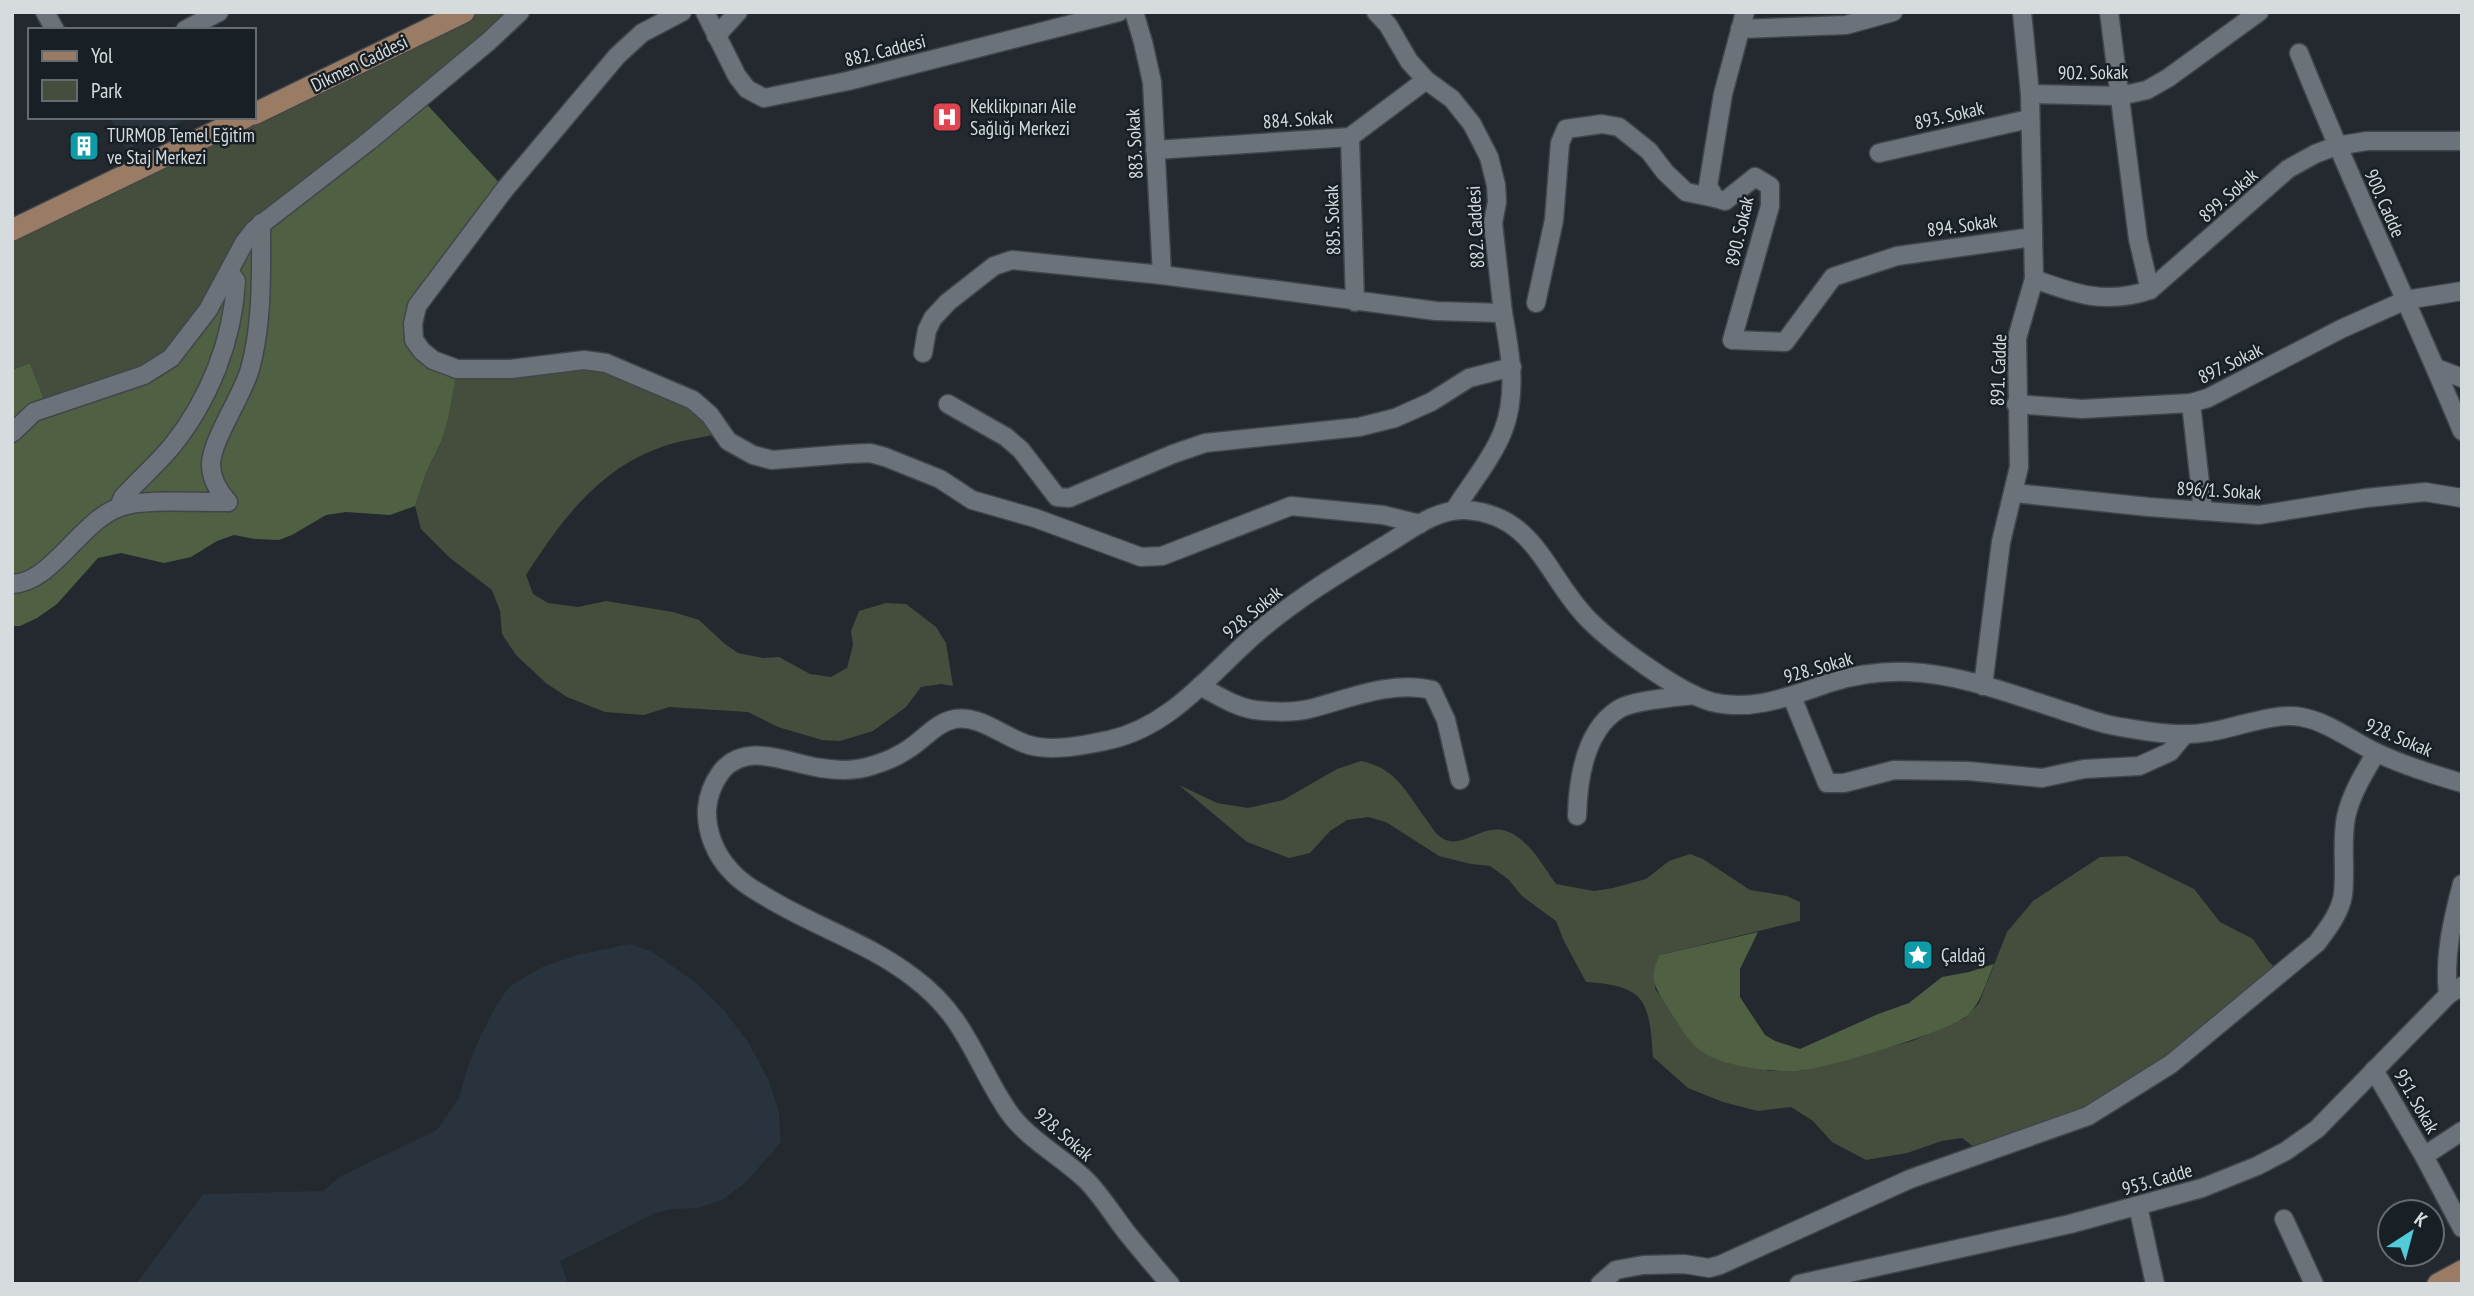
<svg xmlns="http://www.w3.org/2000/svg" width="2474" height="1296" viewBox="0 0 2474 1296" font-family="'PT Sans Narrow',sans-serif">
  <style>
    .built { fill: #28333d }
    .green { fill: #454e3d }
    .forest { fill: #506043 }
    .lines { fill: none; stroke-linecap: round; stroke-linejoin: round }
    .minor-casing { stroke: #41464b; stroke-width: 21 }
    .major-casing { stroke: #41464b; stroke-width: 24 }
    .minor { stroke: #6b7279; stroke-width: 18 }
    .major { stroke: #997c63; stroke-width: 21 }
    .labels { text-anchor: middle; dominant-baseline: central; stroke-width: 5; stroke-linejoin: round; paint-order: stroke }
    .street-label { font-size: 19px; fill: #d6dbde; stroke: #192025 }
    .poi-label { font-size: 19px; fill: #d6dbde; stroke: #192025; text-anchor: start }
  </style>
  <rect width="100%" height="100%" fill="#23292f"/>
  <g class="built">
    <polygon points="110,117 190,117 126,150"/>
    <polygon points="630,944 651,951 696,983 722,1008 748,1042 769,1081 779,1112 781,1142 745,1183 722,1200 698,1208 674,1209 655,1213 560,1261 568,1284 136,1284 203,1194 323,1191 341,1176 437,1130 459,1098 468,1066 481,1035 497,1004 510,986 540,968 577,955"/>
  </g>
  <g class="green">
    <polygon points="464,12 520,12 171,358 47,407 30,363 12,370 12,230"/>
    <path d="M584,360L666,388L722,433C702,438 679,440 659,448C598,470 560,522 526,575L533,594L548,603L578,607L606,601L673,612L699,620L725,644L738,653L763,658L779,657L810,674L831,677L847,668L853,645L851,631L859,611L886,603L906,604L936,627L946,643L953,686L941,684L921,687L906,707L873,731L840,741L822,740L778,727L748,712L669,707L644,715L605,712L567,697L546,683L516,655L502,634L500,611L492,590L450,558L421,529L415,506L426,473L441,442L457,369Z"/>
    <path d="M1361,761C1396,768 1406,792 1426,819C1430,824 1434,832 1439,836C1464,856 1486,812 1519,838C1534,849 1545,869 1556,884L1594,891L1613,888L1646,879L1669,861L1690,854L1703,859L1750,890L1787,896L1800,902V921L1660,955L1655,989L1669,1008L1768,1071H1801L1912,1041L1965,1018L1979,1003L2007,932L2033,901L2100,857L2127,856L2194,889L2220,922L2253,939L2269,962L2281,973L2088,1116L1982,1153L1962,1138L1942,1141L1907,1153L1866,1160L1832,1142L1813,1121L1791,1107L1758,1111L1723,1102L1688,1088L1653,1057C1649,1000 1646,986 1586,982L1564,941L1556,921L1522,896L1508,879L1490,866L1471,864L1439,856L1386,822L1368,817L1347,820L1330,831L1310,853L1289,858L1247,842L1179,785L1217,803L1248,808L1283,800L1337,769Z"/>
  </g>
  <g class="forest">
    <polygon points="421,98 505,189 432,285 415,340 457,369 448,419 441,442 426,473 415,506 390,515 346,512 326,515 292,535 279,540 255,539 234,535 217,541 191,557 164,563 121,553 98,558 57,604 37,618 20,626 12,626 12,370 30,363 47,407 159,367 244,243"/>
    <path d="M1758,932L1740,969V997L1765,1035L1775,1041L1800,1049L1878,1014L1909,1003L1942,977L1969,972L1994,964C1986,982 1982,1001 1968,1015C1951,1031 1822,1070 1797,1071C1771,1072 1727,1067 1704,1053C1687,1042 1679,1024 1668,1008C1655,988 1648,978 1660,955Z"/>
  </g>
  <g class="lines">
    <g class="minor-casing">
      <g id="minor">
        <polyline points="45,12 55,30"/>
        <polyline points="682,12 642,33 617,56 505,189 417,306 413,324 414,340 422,351 433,360 457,369 511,369 584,360 606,363 693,400 710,415 728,441 753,455 772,460 847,454 870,453 885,457 940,479 972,500 1035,518 1141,557 1162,556 1291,506 1383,515 1420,524"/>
        <polyline points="705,12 737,76 747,89 764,98 848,81 1119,12"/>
        <polyline points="1134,12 1143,42 1152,82 1162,275"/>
        <polyline points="1376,12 1388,25 1409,61 1426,80 1452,99 1472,124 1489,157 1496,185 1497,202 1493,223 1503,313"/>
        <polyline points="1745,12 1723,94 1708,186 1715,198 1725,201 1755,177 1770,186 1770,206 1732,340 1785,342 1833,277 1897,256 2033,237"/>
        <polyline points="2109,12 2138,239 2150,290"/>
        <polyline points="1740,29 1846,25 1893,12"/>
        <polyline points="185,30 219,12"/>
        <polyline points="716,36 738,12"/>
        <path d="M2299,53C2350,180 2409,304 2462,431"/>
        <polyline points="2030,94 2120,96 2147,90 2168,78 2259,12"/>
        <polyline points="1350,137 1355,302"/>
        <polyline points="1155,150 1350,137 1426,80"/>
        <polyline points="1879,153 2029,119"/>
        <path d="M2034,279C2075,294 2106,305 2150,290L2288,169L2315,154L2336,146L2367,141H2462"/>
        <polyline points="1536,303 1554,220 1560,143 1566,129 1602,124 1619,127 1649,151 1665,172 1686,192 1715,198"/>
        <path d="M923,353L927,330L933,318L948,302L994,266L1012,260L1162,275L1436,311L1503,313C1510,351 1518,393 1503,431C1493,457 1470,485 1455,509"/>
        <polyline points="2436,368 2462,378"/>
        <polyline points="2191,403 2203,511"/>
        <polyline points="948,404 1006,437 1021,450 1057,497 1069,498 1173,454 1205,443 1359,427 1395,418 1431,402 1469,378 1512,367"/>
        <polyline points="2016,404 2082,409 2191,403 2208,398 2341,329 2406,300 2462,291"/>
        <polyline points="12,433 34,412 144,375 171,358 208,310 244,243 254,230 369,141 488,42 520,12"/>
        <polyline points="2014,493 2149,507 2259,515 2366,498 2425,492 2462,498"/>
        <path d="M228,502C219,492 211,479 211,464C212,439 242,397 250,369C263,322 261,271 261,223"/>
        <path d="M119,507L123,497C139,480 157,464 172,446C209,400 233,340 236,281L230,273"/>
        <path d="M12,584C52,583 80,521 120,507C144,498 201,503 228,502"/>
        <path d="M1200,686C1217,695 1235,707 1255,710C1273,712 1292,713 1309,709C1348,699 1392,680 1432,690L1446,720L1460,780"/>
        <polyline points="1983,686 2001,542 2019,467 2017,338 2034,279 2030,94 2022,12"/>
        <polyline points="1792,697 1827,783 1844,783 1894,770 1968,771 2042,778 2084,769 2139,766 2170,752 2185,734"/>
        <path d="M1577,816C1578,779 1585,730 1619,709C1633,700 1676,697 1694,695"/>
        <path d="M2448,995C2444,956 2452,922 2462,884"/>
        <polyline points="2374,1070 2424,1156 2462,1228"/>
        <polyline points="2424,1156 2462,1131"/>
        <polyline points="2138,1206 2155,1284"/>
        <polyline points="2284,1219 2314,1284"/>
        <path d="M1170,1284C1155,1267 1141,1250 1127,1233C1113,1215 1101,1195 1086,1180C1060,1155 1026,1139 1006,1108C974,1059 965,1016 914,978C872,945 819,928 773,901C758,892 742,884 730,870C715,854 706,831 707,809C708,795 713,783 721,772C747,740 789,764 821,768C839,771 857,771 874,765C887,761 900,755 910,748C925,738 937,722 955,719C981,715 1005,738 1029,745C1054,752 1085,745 1109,740C1173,726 1212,671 1259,631C1300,596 1346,569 1392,541C1414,527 1438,509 1465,510C1536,514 1546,577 1589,620C1614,645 1679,693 1712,702C1753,712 1790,696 1829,683C1854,675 1882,671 1908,672C1961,674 2014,695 2064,711C2081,716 2098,723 2115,726C2145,731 2178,738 2209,732C2235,728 2275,712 2301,717C2326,721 2351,740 2373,751C2402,765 2432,774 2462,783"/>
        <path d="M1600,1284L1616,1270L1643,1265L1684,1264L1709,1268L1720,1265L1910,1179L2088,1116L2171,1064L2317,943C2328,928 2340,913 2343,895C2346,869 2341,843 2346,817C2351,794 2364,773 2376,753"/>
        <polyline points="1799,1284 2070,1224 2202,1188 2257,1166 2286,1151 2317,1129 2448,995 2462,986"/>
      </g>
    </g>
    <g class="major-casing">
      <g id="major">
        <polyline points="254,114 464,12"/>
        <polyline points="12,230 246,117"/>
        <polyline points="2438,1284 2462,1271"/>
      </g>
    </g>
    <use href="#minor" class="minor"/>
    <use href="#major" class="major"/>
  </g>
  <defs>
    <g id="hospital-square" transform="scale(1.575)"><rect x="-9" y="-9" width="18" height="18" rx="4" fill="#e0444e" stroke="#192025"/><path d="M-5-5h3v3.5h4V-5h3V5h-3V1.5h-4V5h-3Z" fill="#fff"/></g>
    <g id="building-square" transform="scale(1.575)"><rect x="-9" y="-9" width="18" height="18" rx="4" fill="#0f9aa8" stroke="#192025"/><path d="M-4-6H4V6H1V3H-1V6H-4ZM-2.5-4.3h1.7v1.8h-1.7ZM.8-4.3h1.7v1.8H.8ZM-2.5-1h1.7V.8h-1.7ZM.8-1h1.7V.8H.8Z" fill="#fff"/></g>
    <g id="sight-square" transform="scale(1.575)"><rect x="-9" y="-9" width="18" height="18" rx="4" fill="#0f9aa8" stroke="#192025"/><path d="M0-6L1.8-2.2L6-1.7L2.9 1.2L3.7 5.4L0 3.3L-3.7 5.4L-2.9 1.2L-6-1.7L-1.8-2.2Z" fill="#fff"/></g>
  </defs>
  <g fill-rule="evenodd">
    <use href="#hospital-square" x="947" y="117"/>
    <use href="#building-square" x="84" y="146"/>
    <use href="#sight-square" x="1918" y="955"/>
  </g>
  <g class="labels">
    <g class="street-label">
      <text transform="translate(885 50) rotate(-14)">882. Caddesi</text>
      <text transform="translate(359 63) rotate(-26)">Dikmen Caddesi</text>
      <text transform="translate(2093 72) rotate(-1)">902. Sokak</text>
      <text transform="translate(1949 115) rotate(-13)">893. Sokak</text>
      <text transform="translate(1298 119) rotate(-4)">884. Sokak</text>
      <text transform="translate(1134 144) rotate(-93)">883. Sokak</text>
      <text transform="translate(2228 195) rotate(-41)">899. Sokak</text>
      <text transform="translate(2385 203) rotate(66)">900. Cadde</text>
      <text transform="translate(1332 220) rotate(-92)">885. Sokak</text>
      <text transform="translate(1962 225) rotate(-8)">894. Sokak</text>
      <text transform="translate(1475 227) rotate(-93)">882. Caddesi</text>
      <text transform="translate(1739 231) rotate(-77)">890. Sokak</text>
      <text transform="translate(2230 363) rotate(-26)">897. Sokak</text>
      <text transform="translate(1998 370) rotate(-88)">891. Cadde</text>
      <text transform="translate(2219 490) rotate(3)">896/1. Sokak</text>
      <text transform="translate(1252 612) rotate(-40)">928. Sokak</text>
      <text transform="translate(1818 667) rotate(-16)">928. Sokak</text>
      <text transform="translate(2399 737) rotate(23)">928. Sokak</text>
      <text transform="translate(2417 1101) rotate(60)">951. Sokak</text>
      <text transform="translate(1064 1134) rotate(41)">928. Sokak</text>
      <text transform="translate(2157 1179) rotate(-16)">953. Cadde</text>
    </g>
    <g class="poi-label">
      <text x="970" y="106">Keklikpınarı Aile<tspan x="970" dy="22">Sağlığı Merkezi</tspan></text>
      <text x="107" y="135">TURMOB Temel Eğitim<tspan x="107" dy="22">ve Staj Merkezi</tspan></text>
      <text x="1941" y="955">Çaldağ</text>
    </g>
  </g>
  <rect width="2474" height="1296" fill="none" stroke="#d6dbde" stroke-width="28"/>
  <rect x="28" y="28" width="228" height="91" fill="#192025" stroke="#656b6f" stroke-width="2"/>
  <rect x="42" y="51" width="35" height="10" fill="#997c63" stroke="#656b6f" stroke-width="2"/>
  <text x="91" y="63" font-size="21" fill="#d6dbde">Yol</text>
  <rect x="42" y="80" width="35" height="21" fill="#454e3d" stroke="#656b6f" stroke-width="2"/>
  <text x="91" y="98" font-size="21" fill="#d6dbde">Park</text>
  <g transform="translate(2411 1233) rotate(36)"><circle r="33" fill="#192025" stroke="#656b6f" stroke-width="2"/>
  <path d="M0-5L12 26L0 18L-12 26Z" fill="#52cbd8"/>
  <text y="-10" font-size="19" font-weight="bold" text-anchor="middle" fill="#d6dbde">K</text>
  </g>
</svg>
